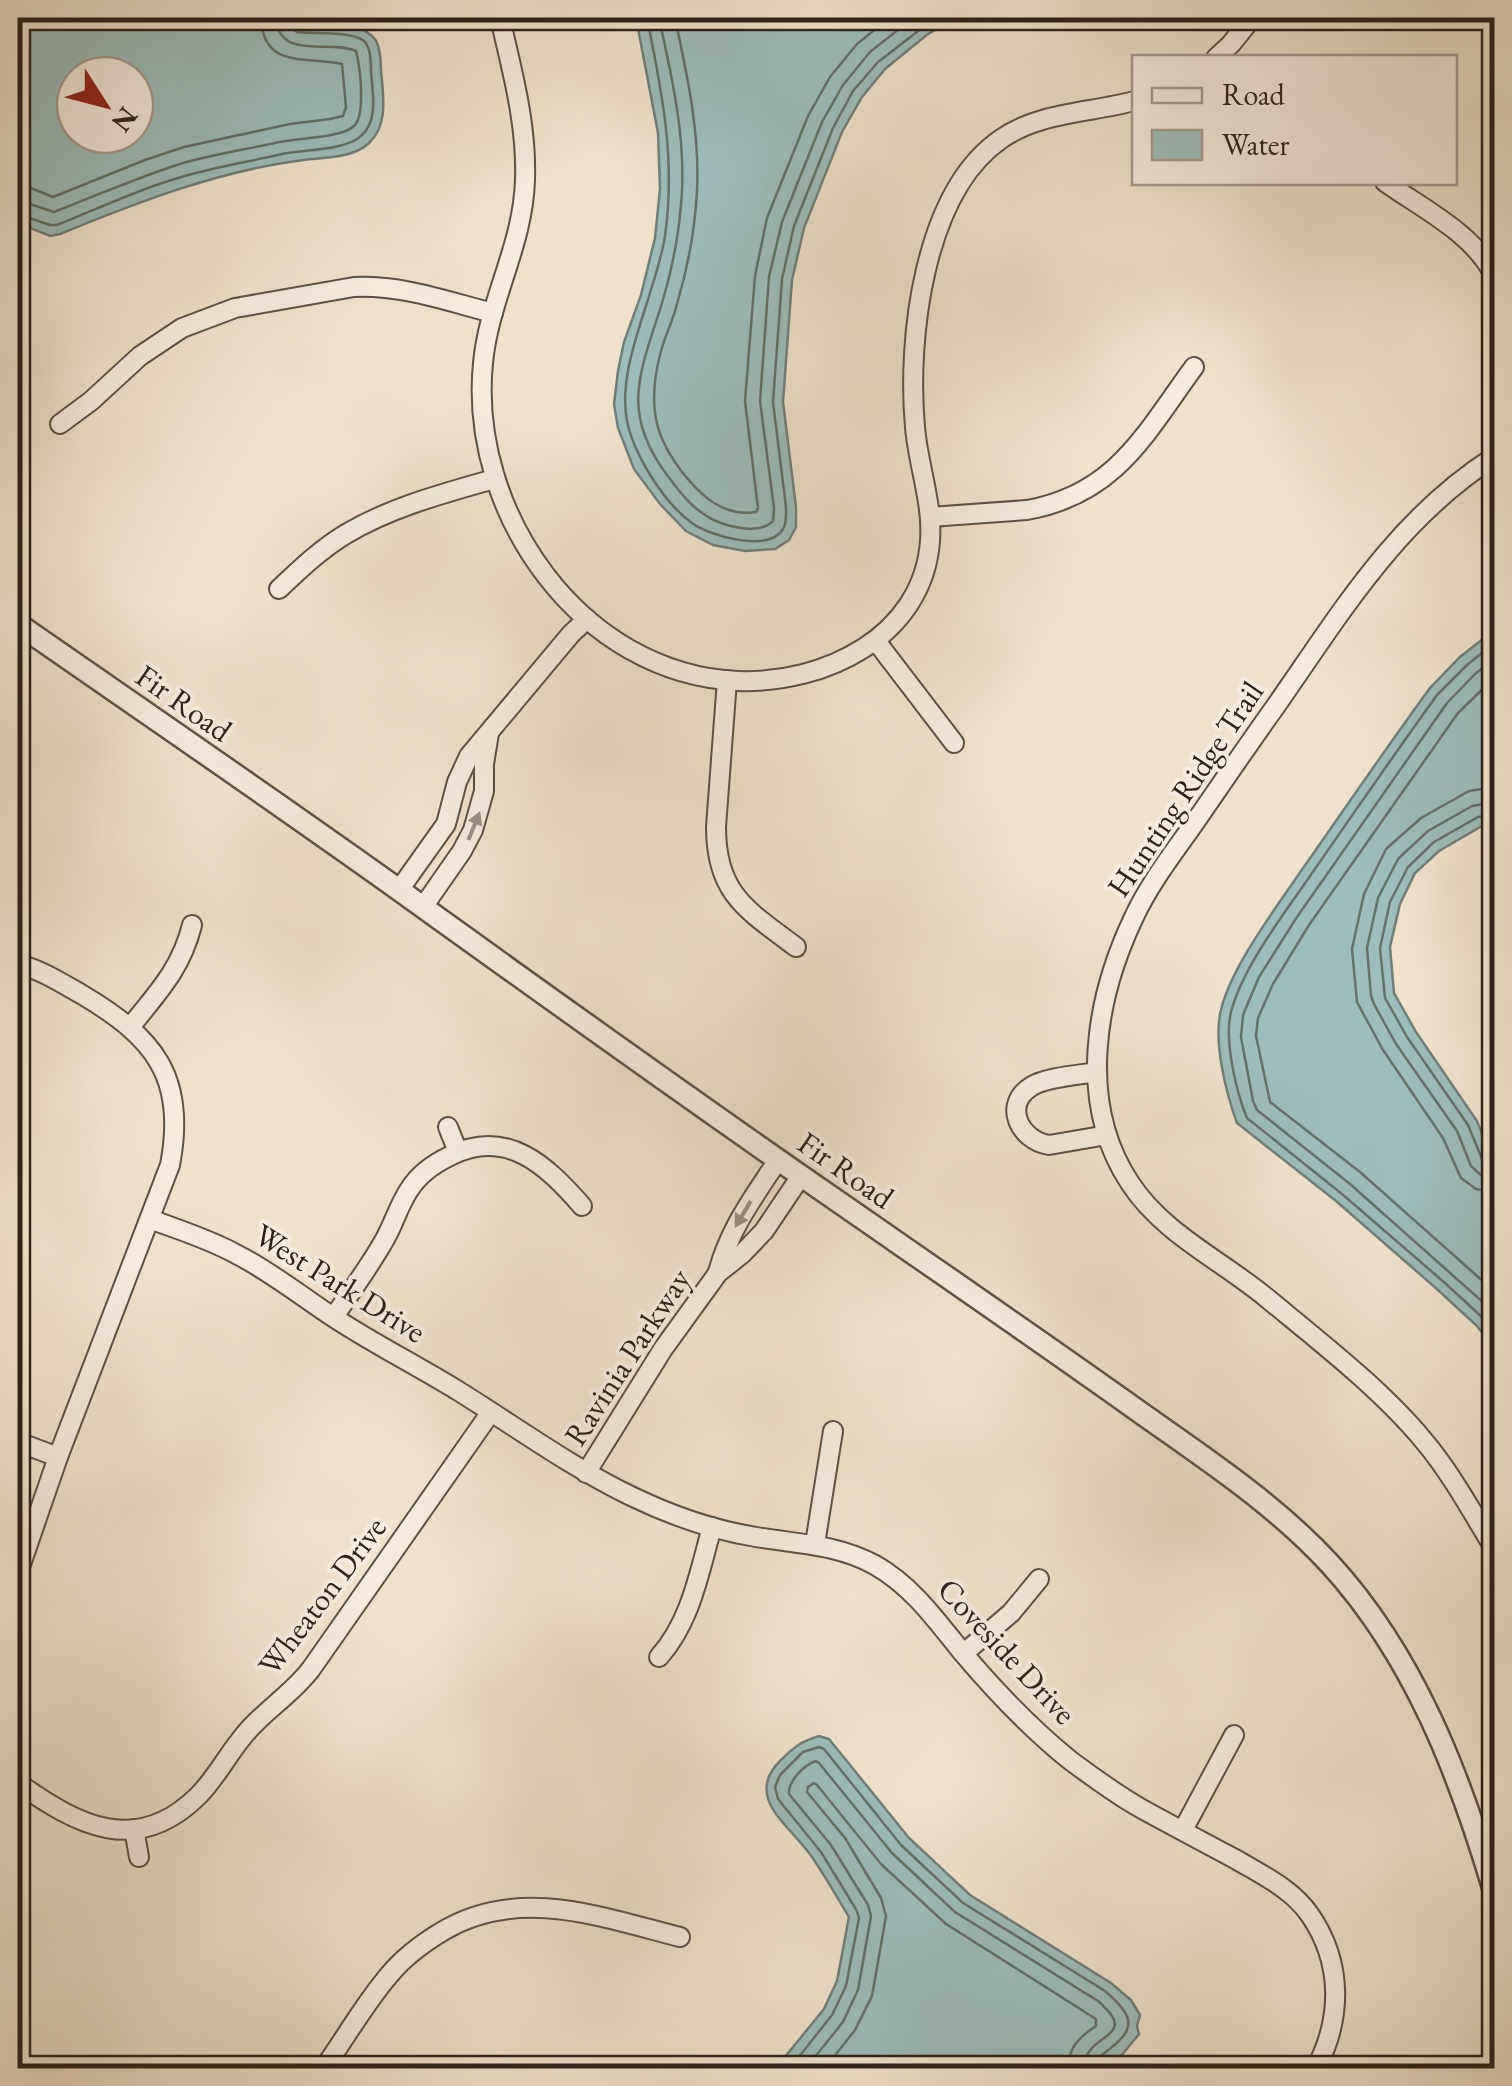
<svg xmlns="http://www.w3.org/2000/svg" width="1512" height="2086" viewBox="0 0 1512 2086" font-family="'EB Garamond',serif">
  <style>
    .water { fill: #9bbdbb; stroke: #6f7f7a; stroke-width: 2.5; fill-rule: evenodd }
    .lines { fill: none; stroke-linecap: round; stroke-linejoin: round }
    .shore { stroke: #64706a; stroke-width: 2.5 }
    .minor-casing { stroke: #5d5244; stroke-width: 22 }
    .tertiary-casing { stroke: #5d5244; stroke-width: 25 }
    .minor { stroke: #f5ecdd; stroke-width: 18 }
    .tertiary { stroke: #f5ecdd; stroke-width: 20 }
    .oneway { fill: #9b9184 }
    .labels { text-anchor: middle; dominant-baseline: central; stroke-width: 8; stroke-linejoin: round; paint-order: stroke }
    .street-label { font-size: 32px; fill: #2c2218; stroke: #f5ecdd }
  </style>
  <rect width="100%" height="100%" fill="#f0e2ca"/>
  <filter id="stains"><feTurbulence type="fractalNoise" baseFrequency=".002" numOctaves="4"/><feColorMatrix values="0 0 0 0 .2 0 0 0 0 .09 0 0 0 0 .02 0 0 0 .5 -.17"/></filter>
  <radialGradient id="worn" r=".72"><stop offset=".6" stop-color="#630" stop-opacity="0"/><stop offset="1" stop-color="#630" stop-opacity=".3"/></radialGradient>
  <g class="water">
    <path d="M18,18H237L351,25C378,34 380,42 381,70C383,95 389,124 369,143C352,159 324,157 303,160C218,171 138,202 60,234L50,236L18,223ZM75,75H135V135H75Z"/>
    <polygon points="636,18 956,18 928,34 885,69 862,97 842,132 804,228 792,280 783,402 796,507 796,527 789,540 775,549 745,551 713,545 686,531 660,504 634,469 618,428 614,404 618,371 624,342 641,295 655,238 660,189 658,133"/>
    <path d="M1494,630V824L1482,826L1439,851L1415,873L1400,904L1390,947L1394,993L1416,1032L1477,1121L1494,1164V1348L1477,1326L1438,1290L1336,1201L1237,1123C1226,1093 1213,1041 1221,1010C1231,967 1276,908 1301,871C1344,810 1386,748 1430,688L1460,657Z"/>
    <path d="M819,1736L829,1739L909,1838L970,1895L1111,1983L1131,2000L1140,2015L1137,2026L1139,2034L1121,2056L1099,2068H776L824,2009L837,1981L849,1917C837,1897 825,1876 812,1857C791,1826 743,1798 780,1761C794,1747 800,1742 819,1736Z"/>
  </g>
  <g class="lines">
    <g class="shore">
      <path d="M647,18C662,92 676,160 665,236C656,294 616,365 627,421C634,455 664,503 692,523C709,536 769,553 783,529C787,523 786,514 786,507L773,402L782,279L794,226L833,128L853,91L878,62L935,18"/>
      <path d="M659,18C671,74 685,132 682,191C680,228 673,267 662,303C641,371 619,411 667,475C681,494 695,512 716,521C732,528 761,534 773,521L774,508L760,401L769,277L782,222L822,122L843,85L870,52L913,18"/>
      <path d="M675,18C687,75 700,132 697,191C695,229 688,267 677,304C673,321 664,337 660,355C646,410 656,445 695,487C711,504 731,516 756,512L758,508L745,401L755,276L767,218L808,116L830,77L857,44L889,18"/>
      <path d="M18,187L31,188L53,197L145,160L184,147L290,124L330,119L343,116L346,107L342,64C308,56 263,70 261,18"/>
      <path d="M18,202L27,203L54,212C97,195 139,177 183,163C214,154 248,149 280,142C298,138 342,138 354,126C366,115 360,66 356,51C329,39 279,61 276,18"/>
      <path d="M18,214L50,225H57C102,207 146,186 192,174C222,166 252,161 282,154C303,149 347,151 362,135C379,119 372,91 371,70C371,62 371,47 364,41C353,31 313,34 297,32L290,27L289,18"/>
      <path d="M1494,643L1467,665L1437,695C1393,756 1351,817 1308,879C1283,915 1242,969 1231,1012C1224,1039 1236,1092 1247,1118L1342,1194L1445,1283L1484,1319L1494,1332"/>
      <polyline points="1494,659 1475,674 1447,703 1297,917 1259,977 1243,1015 1241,1037 1253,1101 1257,1110 1350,1184 1494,1312"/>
      <polyline points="1494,678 1458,713 1309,925 1273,984 1258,1018 1256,1036 1270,1102 1360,1172 1494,1291"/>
      <polyline points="1494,787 1469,791 1421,818 1386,849 1364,894 1352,949 1357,1002 1383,1050 1443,1138 1461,1178 1476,1189 1494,1192"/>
      <polyline points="1494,802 1472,806 1428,831 1398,859 1378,898 1367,948 1371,996 1374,1004 1396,1044 1457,1131 1471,1166 1482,1176 1494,1177"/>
      <polyline points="1494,815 1478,817 1434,842 1408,867 1390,902 1380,948 1385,998 1407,1037 1468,1125 1482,1159 1487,1164 1494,1165"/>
      <path d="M790,2068L832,2015L846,1986L859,1918L857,1911L821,1852L778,1799L775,1787L780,1775L803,1752L819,1747L824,1749L901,1845L963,1903L1105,1991C1141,2022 1133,2032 1098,2058L1096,2068"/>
      <path d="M806,2068L843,2022L858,1990L871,1916L868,1905L831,1845L789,1794C788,1781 804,1765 816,1761L819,1763L892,1853L955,1912L1098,2001C1142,2039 1086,2031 1083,2068"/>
      <path d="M825,2068L855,2030L872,1996L886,1916L881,1898L845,1838L807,1792L808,1787L814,1783L817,1785L881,1864L946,1924L1096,2019V2026C1079,2037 1069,2047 1068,2068"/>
    </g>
    <g class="minor-casing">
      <g id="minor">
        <path d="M500,18C512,71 527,124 525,180C523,246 489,299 483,363C468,513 581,674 738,681C824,684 923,637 930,541C933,503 918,465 915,427C907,340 923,193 1001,139C1039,112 1090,113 1134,101"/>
        <polyline points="1216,58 1231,44 1252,18"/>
        <path d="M1385,182C1423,209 1473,233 1494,275"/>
        <path d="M60,424L91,401L140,356L182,328L235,308L354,287C403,285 446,301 493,313"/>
        <path d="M1494,457C1395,520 1339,616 1273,710C1245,749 1218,789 1191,828C1171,856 1149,885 1134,917C1095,999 1077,1103 1130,1183C1163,1234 1223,1261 1268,1299C1319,1341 1382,1390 1424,1441C1451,1473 1472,1512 1494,1548"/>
        <path d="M930,517L1027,510C1116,494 1145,434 1194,367"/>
        <path d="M279,589C300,569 321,549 346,534C391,507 445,493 494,479"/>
        <polyline points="876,641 954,743"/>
        <path d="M727,680L716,827C716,894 747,910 796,947"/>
        <polyline points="399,890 446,824 457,782 469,756 571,634 587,619"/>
        <polyline points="423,907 462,851 473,830 484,791 484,764 489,733"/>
        <path d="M18,964C41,970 60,982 81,994C154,1037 187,1077 170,1165L58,1457L18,1573"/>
        <path d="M131,1026C158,992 181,969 192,925"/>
        <path d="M1097,1072C1079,1075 1047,1077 1032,1086C1002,1104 1019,1140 1049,1145L1107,1135"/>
        <polyline points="448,1127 458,1152"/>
        <path d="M150,1219C179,1230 209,1239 236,1254C270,1271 301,1296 333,1317C374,1344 418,1366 460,1392C516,1427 571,1467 631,1496C670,1515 713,1530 756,1537C797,1544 837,1544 875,1565C912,1586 936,1620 962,1652C995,1691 1031,1729 1071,1761C1094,1778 1117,1795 1142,1809C1173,1826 1205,1843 1237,1860C1264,1876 1292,1889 1310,1915C1343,1963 1342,2019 1316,2068"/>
        <path d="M718,1272C730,1228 753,1198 778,1160"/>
        <path d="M334,1317C351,1291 370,1266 385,1239C394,1223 399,1205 409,1190C419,1174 433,1164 450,1156C507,1127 547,1166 582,1206"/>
        <polyline points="18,1442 58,1457"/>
        <polyline points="586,1473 663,1349 718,1273 742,1254 764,1231 801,1176"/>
        <polyline points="815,1544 833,1431"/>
        <polyline points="964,1653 1011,1613 1039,1579"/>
        <path d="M659,1657C691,1621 699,1573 712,1527"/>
        <path d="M18,1783C77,1825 136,1857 198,1796C216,1778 228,1754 245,1734C265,1710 292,1694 311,1669L491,1412"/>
        <polyline points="134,1829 139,1857"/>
        <polyline points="1183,1830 1234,1735"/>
        <path d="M324,2068C346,2037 365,2003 390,1974C405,1956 423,1943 443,1931C519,1886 601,1917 680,1937"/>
      </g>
    </g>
    <g class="tertiary-casing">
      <path id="tertiary" d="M18,624C146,713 275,801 402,892C545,995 688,1098 833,1198C931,1266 1030,1334 1127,1403C1198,1454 1271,1500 1330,1564C1414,1656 1459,1773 1494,1891"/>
    </g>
    <use href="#minor" class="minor"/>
    <use href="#tertiary" class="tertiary"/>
  </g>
  <defs><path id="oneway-solid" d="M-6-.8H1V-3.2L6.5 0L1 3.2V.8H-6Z" transform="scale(2.5)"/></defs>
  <g class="oneway">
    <use href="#oneway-solid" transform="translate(474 826) rotate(-68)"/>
    <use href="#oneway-solid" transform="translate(743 1214) rotate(121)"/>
  </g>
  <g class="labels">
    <g class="street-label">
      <text transform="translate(184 703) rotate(35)">Fir Road</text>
      <text transform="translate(1185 789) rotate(-56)">Hunting Ridge Trail</text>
      <text transform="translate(846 1170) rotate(35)">Fir Road</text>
      <text transform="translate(340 1283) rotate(32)">West Park Drive</text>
      <text transform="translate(627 1357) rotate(-57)">Ravinia Parkway</text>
      <text transform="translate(322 1596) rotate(-53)">Wheaton Drive</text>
      <text transform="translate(1007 1651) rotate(47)">Coveside Drive</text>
    </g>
  </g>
  <rect width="1512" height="2086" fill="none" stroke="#f0e2ca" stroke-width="60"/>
  <rect x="20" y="20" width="1472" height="2046" fill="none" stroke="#2c2218" stroke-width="5"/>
  <rect x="30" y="30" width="1452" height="2026" fill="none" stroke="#2c2218" stroke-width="2.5"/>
  <rect x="1132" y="55" width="325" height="130" fill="#f5ecdd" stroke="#a59b8e" stroke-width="2.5"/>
  <rect x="1152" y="88" width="50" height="15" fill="#f5ecdd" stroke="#a59b8e" stroke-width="2.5"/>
  <text x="1222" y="105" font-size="30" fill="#2c2218">Road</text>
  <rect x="1152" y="130" width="50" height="30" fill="#9bbdbb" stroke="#a59b8e" stroke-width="2.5"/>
  <text x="1222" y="155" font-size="30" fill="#2c2218">Water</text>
  <g transform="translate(105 105) rotate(126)"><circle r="48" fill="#f5ecdd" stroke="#a59b8e" stroke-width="2.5"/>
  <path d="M0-8L18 38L0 25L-18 38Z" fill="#8f2418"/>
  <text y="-15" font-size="28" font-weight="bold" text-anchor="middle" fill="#2c2218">N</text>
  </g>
  <rect width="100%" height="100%" filter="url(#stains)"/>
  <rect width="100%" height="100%" fill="url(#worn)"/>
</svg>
